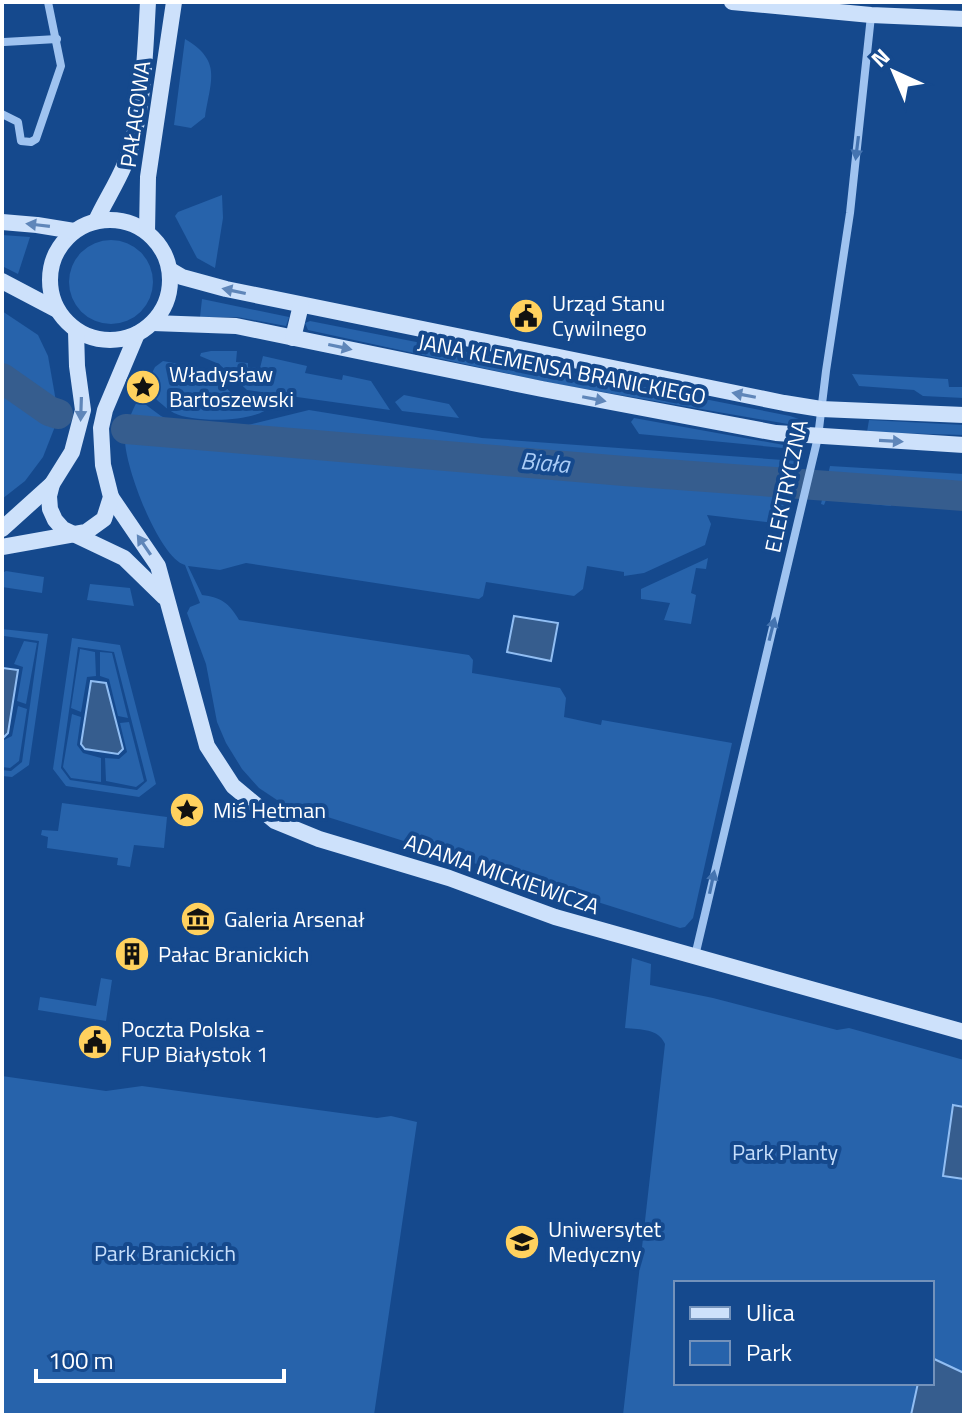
<svg xmlns="http://www.w3.org/2000/svg" width="966" height="1417" viewBox="0 0 966 1417" font-family="'Titillium Web',sans-serif">
  <style>
    .green { fill: #2763ab; fill-rule: evenodd }
    .water { fill: #365d8e; stroke: #91bef3; stroke-width: 2 }
    .lines { fill: none; stroke-linecap: round; stroke-linejoin: round }
    .river { stroke: #365d8e; stroke-width: 30 }
    .street { stroke: #9fc3f0; stroke-width: 8 }
    .secondary { stroke: #cde1fb; stroke-width: 16 }
    .oneway { fill: #4574b0 }
    .oneway2 { fill: #5f86b9 }
    .labels { text-anchor: middle; dominant-baseline: central; stroke-width: 8; stroke-linejoin: round; paint-order: stroke }
    .street-label { font-size: 22px; fill: #fff; stroke: #15498d }
    .poi-label { font-size: 22px; fill: #fff; stroke: #15498d; text-anchor: start }
    .park-label { font-size: 22px; fill: #c6defb; stroke: #15498d }
    .water-label { font-size: 24px; font-style: italic; fill: #abcdf7; stroke: #15498d }
  </style>
  <rect width="100%" height="100%" fill="#15498d"/>
  <g class="green">
    <path d="M185,39C222,61 211,79 205,117L191,128L174,125Z"/>
    <polygon points="222,195 223,218 215,268 197,258 175,216 178,212"/>
    <polygon points="2,235 30,237 18,274 2,266"/>
    <circle cx="111" cy="282" r="42"/>
    <polygon points="202,299 289,317 286,326 237,317 200,317"/>
    <polygon points="2,311 38,335 48,356 57,407 54,429 43,457 25,481 2,499"/>
    <polygon points="310,321 790,416 799,419 805,427 551,383 308,330 305,323"/>
    <polygon points="211,351 237,351 236,362 248,363 248,367 260,368 263,356 307,366 305,373 342,380 343,375 371,381 390,410 247,390 219,364 200,356 201,353"/>
    <path d="M163,361L200,368L213,374L233,395L243,400L271,406C256,423 194,423 174,413C163,407 154,396 144,389L155,367Z"/>
    <polygon points="852,374 948,379 949,387 964,387 964,398 923,396 914,390 859,386"/>
    <polygon points="404,395 449,404 459,418 402,411 395,402"/>
    <path d="M138,399L161,416L177,424L228,430L309,410L482,438L797,461L783,524L707,515L711,524L705,545L644,573L624,576V572L587,566L583,589L574,596L486,582L483,596L479,599L246,563L220,570L188,566L202,595C221,597 230,604 239,620L469,655L473,660L472,673L560,688L566,698L564,717L601,725L602,720L732,743L693,918L685,927L680,928L280,802L259,788L242,769L226,743L217,722L206,664L187,613L190,607L200,603L185,565C159,558 125,467 125,440C125,425 132,412 138,399Z"/>
    <polygon points="634,418 795,447 794,449 639,434 631,422"/>
    <polygon points="869,420 964,425 964,435 867,432"/>
    <polygon points="830,466 964,474 964,507 893,499 891,506 826,500 824,505 821,504"/>
    <polygon points="708,558 706,569 696,568 691,593 696,595 691,624 664,620 670,603 641,599 641,589"/>
    <polygon points="6,571 44,577 42,593 2,587 2,573"/>
    <polygon points="90,584 130,588 134,606 87,600"/>
    <polygon points="2,629 48,634 29,765 12,777 2,776 2,770 11,771 22,762 39,641 4,636 2,638"/>
    <path d="M72,638L120,645L156,784L139,797L66,786L53,769ZM78,647L114,652L147,781L137,790L70,780L61,768Z"/>
    <polygon points="24,641 37,643 26,704 17,701 23,667 14,664"/>
    <polygon points="80,649 95,652 96,676 87,677 81,712 71,708"/>
    <polygon points="100,652 112,653 128,718 118,716 109,679 100,676"/>
    <polygon points="18,706 27,709 19,761 10,768 2,767 2,741 12,736"/>
    <polygon points="72,714 81,717 77,745 83,753 101,758 101,782 71,778 63,767"/>
    <polygon points="129,722 144,781 136,787 106,781 105,758 119,759 127,752 120,723"/>
    <polygon points="62,803 167,817 164,848 134,845 130,867 117,865 118,858 47,848 48,837 41,835 42,830 58,831"/>
    <path d="M632,958L651,964L650,985L713,998L837,1030L849,1028L964,1060V1415H623L665,1044C658,1028 641,1030 625,1028ZM676,1283H932V1383H676Z"/>
    <polygon points="101,978 112,980 106,1021 38,1010 40,997 96,1006"/>
    <polygon points="2,1076 106,1091 142,1086 377,1118 391,1116 417,1122 374,1415 2,1415"/>
  </g>
  <g class="water">
    <polygon points="514,616 558,623 551,661 507,652"/>
    <polygon points="3,668 18,670 8,733 3,738"/>
    <polygon points="91,681 106,683 123,749 118,754 85,749 81,744"/>
    <polygon points="953,1105 964,1107 964,1179 943,1176"/>
    <polygon points="932,1358 964,1373 964,1415 911,1415 918,1383 932,1383"/>
  </g>
  <g class="lines">
    <g class="river">
      <polyline points="2,378 49,411 58,414"/>
      <polyline points="126,429 624,471 964,496"/>
    </g>
    <g class="street">
      <polyline points="4,42 57,39"/>
      <polyline points="2,114 18,122 21,141 31,142 36,139 61,66 48,2"/>
      <polyline points="695,956 818,437 826,371 850,213 871,16"/>
    </g>
    <g class="secondary">
      <polyline points="732,2 871,15 964,19"/>
      <circle cx="110" cy="280" r="60"/>
      <path d="M96,221C104,203 116,185 124,166C144,119 145,53 148,2"/>
      <polyline points="2,222 37,225 74,231"/>
      <polyline points="147,232 148,177 174,2"/>
      <polyline points="170,270 182,277 226,289 784,403 821,409 964,415"/>
      <polyline points="2,281 57,310"/>
      <polyline points="153,323 236,326 542,389 776,433 964,445"/>
      <polyline points="76,331 77,366 83,410 72,452 52,484 49,496 50,509 55,520 63,529 124,558 164,597"/>
      <polyline points="293,338 301,305"/>
      <polyline points="111,497 158,566 207,746 233,786 275,821 319,839 449,878 555,917 964,1032"/>
      <polyline points="2,529 52,484"/>
      <polyline points="2,547 86,532 104,519 111,497 103,465 101,428 105,410 137,334"/>
    </g>
  </g>
  <defs><path id="oneway-solid" d="M-6-.8H1V-3.2L6.5 0L1 3.2V.8H-6Z" transform="scale(2)"/></defs>
  <g class="oneway">
    <use href="#oneway-solid" transform="translate(857 148) rotate(97)"/>
    <use href="#oneway-solid" transform="translate(772 629) rotate(-76)"/>
    <use href="#oneway-solid" transform="translate(712 882) rotate(-78)"/>
  </g>
  <g class="oneway2">
    <use href="#oneway-solid" transform="translate(38 225) rotate(-173)"/>
    <use href="#oneway-solid" transform="translate(234 291) rotate(-168)"/>
    <use href="#oneway-solid" transform="translate(340 347) rotate(12)"/>
    <use href="#oneway-solid" transform="translate(744 395) rotate(-169)"/>
    <use href="#oneway-solid" transform="translate(594 399) rotate(11)"/>
    <use href="#oneway-solid" transform="translate(81 409) rotate(92)"/>
    <use href="#oneway-solid" transform="translate(891 441) rotate(3)"/>
    <use href="#oneway-solid" transform="translate(144 545) rotate(-124)"/>
  </g>
  <defs>
    <g id="civic-disc" transform="scale(1.8)"><circle r="9.5" fill="#ffd15e" stroke="#15498d"/><path d="M-.6-6.5H3V-4.5H.6V-3L4-1V1h2V6H-6V1h2V-1L-.6-3ZM-1.2 2.5V6h2.4V2.5Z" fill="#111"/></g>
    <g id="sight-disc" transform="scale(1.8)"><circle r="9.5" fill="#ffd15e" stroke="#15498d"/><path d="M0-6L1.8-2.2L6-1.7L2.9 1.2L3.7 5.4L0 3.3L-3.7 5.4L-2.9 1.2L-6-1.7L-1.8-2.2Z" fill="#111"/></g>
    <g id="museum-disc" transform="scale(1.8)"><circle r="9.5" fill="#ffd15e" stroke="#15498d"/><path d="M0-6L6-3V-2H-6V-3ZM-5-1h2V3h-2ZM-1-1h2V3h-2ZM3-1h2V3H3ZM-6 4H6V6H-6Z" fill="#111"/></g>
    <g id="building-disc" transform="scale(1.8)"><circle r="9.5" fill="#ffd15e" stroke="#15498d"/><path d="M-4-6H4V6H1V3H-1V6H-4ZM-2.5-4.3h1.7v1.8h-1.7ZM.8-4.3h1.7v1.8H.8ZM-2.5-1h1.7V.8h-1.7ZM.8-1h1.7V.8H.8Z" fill="#111"/></g>
    <g id="university-disc" transform="scale(1.8)"><circle r="9.5" fill="#ffd15e" stroke="#15498d"/><path d="M0-5L7-2L0 1L-7-2ZM-4 1L0 2.5L4 1V4Q0 6-4 4Z" fill="#111"/></g>
  </defs>
  <g fill-rule="evenodd">
    <use href="#civic-disc" x="526" y="316"/>
    <use href="#sight-disc" x="143" y="387"/>
    <use href="#sight-disc" x="187" y="810"/>
    <use href="#museum-disc" x="198" y="919"/>
    <use href="#building-disc" x="132" y="954"/>
    <use href="#civic-disc" x="95" y="1042"/>
    <use href="#university-disc" x="522" y="1242"/>
  </g>
  <g class="labels">
    <g class="street-label">
      <text transform="translate(135 114) rotate(-82)">PAŁACOWA</text>
      <text transform="translate(562 369) rotate(11)">JANA KLEMENSA BRANICKIEGO</text>
      <text transform="translate(786 486) rotate(-78)">ELEKTRYCZNA</text>
      <text transform="translate(502 874) rotate(19)">ADAMA MICKIEWICZA</text>
    </g>
    <g class="poi-label">
      <text x="552" y="303">Urząd Stanu<tspan x="552" dy="25">Cywilnego</tspan></text>
      <text x="169" y="374">Władysław<tspan x="169" dy="25">Bartoszewski</tspan></text>
      <text x="213" y="810">Miś Hetman</text>
      <text x="224" y="919">Galeria Arsenał</text>
      <text x="158" y="954">Pałac Branickich</text>
      <text x="121" y="1029">Poczta Polska -<tspan x="121" dy="25">FUP Białystok 1</tspan></text>
      <text x="548" y="1229">Uniwersytet<tspan x="548" dy="25">Medyczny</tspan></text>
    </g>
    <g class="park-label">
      <text x="785" y="1152">Park Planty</text>
      <text x="165" y="1253">Park Branickich</text>
    </g>
    <g class="water-label">
      <text transform="translate(545 462) rotate(5)">Biała</text>
    </g>
  </g>
  <rect width="966" height="1417" fill="none" stroke="#ffffff" stroke-width="8"/>
  <rect x="674" y="1281" width="260" height="104" fill="#15498d" stroke="#7392bb" stroke-width="2"/>
  <rect x="690" y="1307" width="40" height="12" fill="#cde1fb" stroke="#7392bb" stroke-width="2"/>
  <text x="746" y="1321" font-size="24" fill="#ffffff">Ulica</text>
  <rect x="690" y="1341" width="40" height="24" fill="#2763ab" stroke="#7392bb" stroke-width="2"/>
  <text x="746" y="1361" font-size="24" fill="#ffffff">Park</text>
  <g transform="translate(894 72) rotate(316)" stroke="#15498d" stroke-width="6" paint-order="stroke">
  <path d="M0-6L14 30L0 20L-14 30Z" fill="#ffffff"/>
  <text y="-12" font-size="22" font-weight="bold" text-anchor="middle" fill="#ffffff">N</text>
  </g>
  <path d="M36 1369v12h248v-12" fill="none" stroke="#ffffff" stroke-width="4"/>
  <text x="48" y="1369" font-size="24" fill="#ffffff" stroke="#15498d" stroke-width="6" paint-order="stroke">100 m</text>
</svg>
